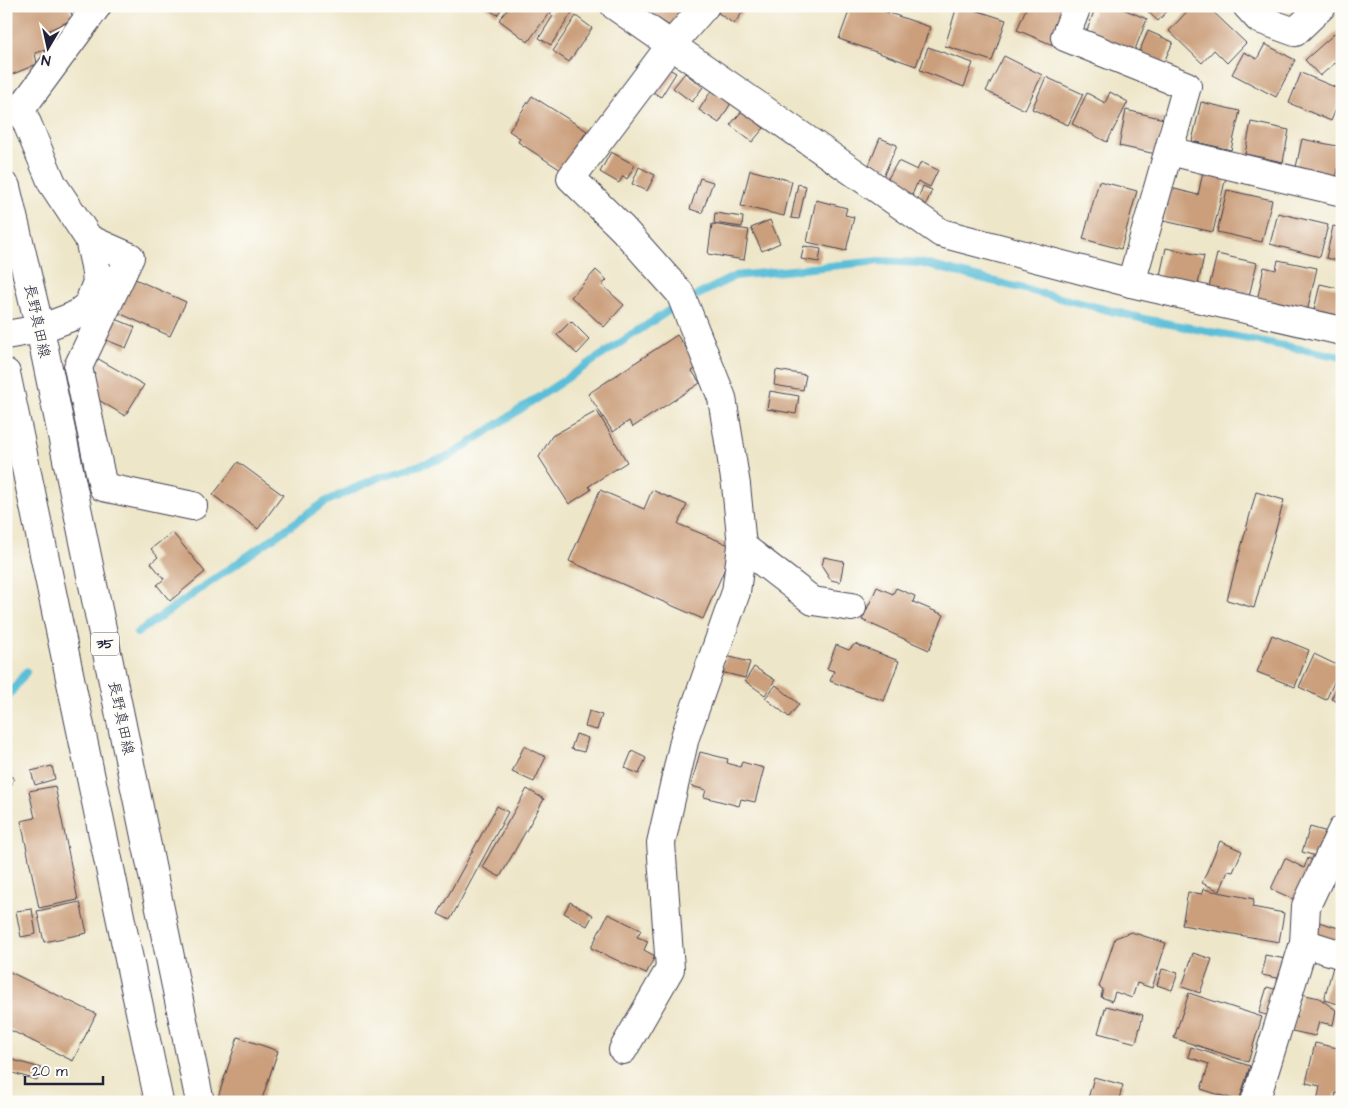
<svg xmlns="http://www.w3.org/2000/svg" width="1348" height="1108" viewBox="0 0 1348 1108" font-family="'Architects Daughter','Klee One',sans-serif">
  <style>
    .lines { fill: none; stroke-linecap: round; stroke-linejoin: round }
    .stream { stroke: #5abed8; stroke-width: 8 }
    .building { fill: #cb9f7b }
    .street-casing { stroke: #413f50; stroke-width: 30 }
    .primary-casing { stroke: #413f50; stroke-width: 30 }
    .street { stroke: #fff; stroke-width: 28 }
    .primary { stroke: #fff; stroke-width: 28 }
    .labels { text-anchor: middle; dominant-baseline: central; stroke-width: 4; stroke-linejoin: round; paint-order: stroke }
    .shield { fill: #fdfcf7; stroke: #646373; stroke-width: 1 }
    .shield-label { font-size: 14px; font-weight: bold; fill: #22223b }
    .street-label { font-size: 15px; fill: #22223b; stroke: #fdfcf7 }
  </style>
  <rect width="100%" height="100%" fill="#fdfcf7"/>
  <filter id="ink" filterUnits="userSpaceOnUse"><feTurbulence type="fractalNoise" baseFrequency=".02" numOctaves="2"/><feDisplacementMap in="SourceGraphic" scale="10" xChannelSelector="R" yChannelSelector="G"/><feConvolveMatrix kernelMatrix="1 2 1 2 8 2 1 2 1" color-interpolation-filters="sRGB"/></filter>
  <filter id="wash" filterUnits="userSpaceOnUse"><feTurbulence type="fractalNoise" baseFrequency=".0096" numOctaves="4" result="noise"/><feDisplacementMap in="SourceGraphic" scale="20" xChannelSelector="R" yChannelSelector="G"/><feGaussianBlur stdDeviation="1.12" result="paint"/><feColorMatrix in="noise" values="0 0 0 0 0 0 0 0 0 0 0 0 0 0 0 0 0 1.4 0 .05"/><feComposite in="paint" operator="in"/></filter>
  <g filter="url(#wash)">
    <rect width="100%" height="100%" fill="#eee6c9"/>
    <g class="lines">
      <g class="stream">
        <polyline points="137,633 325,502 377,478 450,456 674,307 735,276 879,261 920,263 1144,319 1342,357"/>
        <polyline points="6,699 26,672"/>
      </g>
    </g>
    <g id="blocks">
      <g class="building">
        <polygon points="6,6 68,6 74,19 49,30 53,48 35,53 37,64 6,77"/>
        <polygon points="484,6 504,6 497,15"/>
        <polygon points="510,6 548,6 545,11 549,13 528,42 499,20"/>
        <polygon points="556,6 566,6 573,11 551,45 539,38 553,16 550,14"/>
        <polygon points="638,6 690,6 676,30"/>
        <polygon points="722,6 747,6 734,24 717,12"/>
        <polygon points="851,6 869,6 930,27 916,66 839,39"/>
        <polygon points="957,6 963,6 1006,20 992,61 945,46"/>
        <polygon points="1027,6 1069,6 1053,45 1017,30"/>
        <polygon points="1096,6 1116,6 1147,19 1134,52 1086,33"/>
        <polygon points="1142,6 1172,6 1158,21"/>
        <polygon points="1192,6 1207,6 1246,43 1227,63 1214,50 1202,63 1169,31"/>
        <polygon points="576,16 592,28 569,62 553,51"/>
        <polygon points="1342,27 1342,71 1335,63 1320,76 1305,60"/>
        <polygon points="1148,31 1173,42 1164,62 1139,52"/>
        <polygon points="1265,44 1295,60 1276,97 1232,74 1244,52 1257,59"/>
        <polygon points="928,47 973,63 964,87 920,70"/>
        <polygon points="1004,56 1042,75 1025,110 986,91"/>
        <polygon points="660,64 676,73 661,97 646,88"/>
        <polygon points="685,73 703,87 692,102 673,88"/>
        <polygon points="1301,73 1342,90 1342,95 1331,121 1289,103"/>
        <polygon points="1046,77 1083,94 1068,125 1032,109"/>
        <polygon points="711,91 731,103 719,123 699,110"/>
        <polygon points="1110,92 1128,102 1107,142 1072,124 1087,93 1105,103"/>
        <polygon points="532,96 587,131 561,170 518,142 520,138 509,131"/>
        <polygon points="1201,102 1240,111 1231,150 1192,141"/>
        <polygon points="743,110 764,128 752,142 730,125"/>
        <polygon points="1126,110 1164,119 1156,154 1119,146"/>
        <polygon points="1251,122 1289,130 1283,162 1245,154"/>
        <polygon points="880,138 897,145 883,177 867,170"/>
        <polygon points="1302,139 1342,147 1336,180 1295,172"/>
        <polygon points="611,152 635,165 627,179 623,176 619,183 600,172"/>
        <polygon points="898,161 917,170 921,162 938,170 930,187 918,181 912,195 886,182"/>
        <polygon points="639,167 655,175 647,191 632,184"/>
        <polygon points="750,170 792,181 784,216 741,206"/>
        <polygon points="1203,172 1226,177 1213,232 1164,221 1171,188 1198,195"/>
        <polygon points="700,178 713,182 702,213 690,209"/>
        <polygon points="1099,181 1137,191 1121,249 1083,239"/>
        <polygon points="798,184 806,186 799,219 791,218"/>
        <polygon points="923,186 932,190 924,209 915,206"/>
        <polygon points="1227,190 1272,200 1262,242 1217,232"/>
        <polygon points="816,200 847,208 845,215 854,217 846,251 807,242"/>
        <polygon points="715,213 743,217 742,227 714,223"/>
        <polygon points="1278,213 1328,225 1320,257 1270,244"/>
        <polygon points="770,220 780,243 762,251 751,228"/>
        <polygon points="712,224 749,230 744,260 708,254"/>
        <polygon points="1333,226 1342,228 1342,262 1326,258"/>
        <polygon points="804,246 821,249 819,262 801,259"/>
        <polygon points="1166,248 1204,256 1197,289 1159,280"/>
        <polygon points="1217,254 1257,263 1249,296 1209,287"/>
        <polygon points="1278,260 1317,268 1307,312 1257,301 1264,267 1276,270"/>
        <polygon points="596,270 607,280 602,285 624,305 604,327 571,297"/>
        <polygon points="135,279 186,302 170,336 119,313"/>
        <polygon points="1320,284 1342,289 1342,316 1314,310"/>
        <polygon points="113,318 135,327 126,348 104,339"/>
        <polygon points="571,321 590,340 577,354 557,335"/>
        <polygon points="677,335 699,367 692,371 700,383 633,427 629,421 613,432 588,394"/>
        <polygon points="95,357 144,385 125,416 84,391 95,373 88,369"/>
        <polygon points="776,370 806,375 803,390 774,385"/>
        <polygon points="770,391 799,396 796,414 767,409"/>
        <polygon points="597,411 627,462 589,486 591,490 569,504 539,457 552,436"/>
        <polygon points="238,462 283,495 258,529 213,495"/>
        <polygon points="600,490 644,509 652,490 687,505 678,524 734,547 703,619 569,561"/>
        <polygon points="1256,492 1284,500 1254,608 1227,600"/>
        <polygon points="172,532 205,572 170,601 157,585 164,579 151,563 158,557 151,549"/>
        <polygon points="824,557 844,561 840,582 831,580 822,566"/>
        <polygon points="877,587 893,594 896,588 915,596 913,602 944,615 929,650 862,620"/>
        <polygon points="1272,635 1309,650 1295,687 1257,672"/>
        <polygon points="855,644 899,661 884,701 830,681 834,671 827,669 836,645 849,650"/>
        <polygon points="1314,654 1341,667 1326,700 1299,687"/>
        <polygon points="726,656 750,662 745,678 721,672"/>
        <polygon points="754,667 775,680 765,695 745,681"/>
        <polygon points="1342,677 1342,704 1331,699"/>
        <polygon points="776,685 799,704 789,717 765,698"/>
        <polygon points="589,711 602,715 597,730 585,727"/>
        <polygon points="576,734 588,738 584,752 571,749"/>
        <polygon points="524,746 546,757 534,782 512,772"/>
        <polygon points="632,751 646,758 639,774 625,768"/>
        <polygon points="700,752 728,759 727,763 740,767 742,762 764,768 755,802 741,799 739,806 704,797 706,790 691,786"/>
        <polygon points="52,766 55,779 35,785 31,771"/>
        <polygon points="6,775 14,778 6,799"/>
        <polygon points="55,786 78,900 39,908 21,821 35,818 29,791"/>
        <polygon points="527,789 544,799 500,877 482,867"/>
        <polygon points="497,806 508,812 450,920 438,914"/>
        <polygon points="1310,827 1331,833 1323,858 1302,852"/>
        <polygon points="1220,841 1242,851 1233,872 1228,871 1220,891 1202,883"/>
        <polygon points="1285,858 1304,868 1308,858 1318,863 1300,902 1271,889"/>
        <polygon points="1203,889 1254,899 1252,907 1284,913 1279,942 1182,925 1188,892 1202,894"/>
        <polygon points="80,902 87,933 44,942 37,911"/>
        <polygon points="570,902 593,915 587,926 564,913"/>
        <polygon points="32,909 36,934 21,937 16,911"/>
        <polygon points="608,914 641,930 637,937 648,941 644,950 655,956 646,974 591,948"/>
        <polygon points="1315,921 1342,929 1336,948 1309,940"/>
        <polygon points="1131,932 1166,943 1152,988 1137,983 1132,998 1115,992 1112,1001 1101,997 1103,989 1099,987 1115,938"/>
        <polygon points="1193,953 1212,959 1200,993 1182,987"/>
        <polygon points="1265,955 1291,960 1287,980 1262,975"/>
        <polygon points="1334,963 1342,965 1342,1005 1324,1000"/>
        <polygon points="1162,969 1178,973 1172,990 1157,985"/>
        <polygon points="6,970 96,1014 73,1061 6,1028"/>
        <polygon points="1267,987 1285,992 1277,1018 1259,1013"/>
        <polygon points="1189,993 1262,1017 1248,1062 1174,1038"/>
        <polygon points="1301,994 1319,998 1336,1010 1333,1025 1319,1022 1315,1036 1292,1031"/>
        <polygon points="1106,1006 1143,1015 1136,1043 1098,1033"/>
        <polygon points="238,1037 278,1051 261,1102 217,1100"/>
        <polygon points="1315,1043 1342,1049 1342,1095 1336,1093 1334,1102 1317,1102 1320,1086 1306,1083"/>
        <polygon points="1191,1047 1250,1066 1239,1101 1201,1089 1209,1064 1188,1057"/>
        <polygon points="6,1058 41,1068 37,1080 6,1071"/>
        <polygon points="1094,1077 1123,1085 1118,1102 1087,1102"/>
      </g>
    </g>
  </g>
  <g filter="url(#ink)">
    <use href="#blocks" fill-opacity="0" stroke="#413f50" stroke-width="1"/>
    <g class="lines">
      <g class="street-casing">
        <g id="street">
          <polyline points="615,6 941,233 1131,283 1342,331"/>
          <polyline points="1077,6 1065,37 1187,86 1131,283"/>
          <polyline points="1247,6 1259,19 1295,32 1322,6"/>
          <polyline points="1169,151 1342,192"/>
          <polyline points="89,239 130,257 78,367 103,487 193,506"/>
          <polyline points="6,335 40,329 74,316 88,305 97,282 95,266 89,239 52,183 21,109 97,6"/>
          <polyline points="742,546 813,601 852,607"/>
          <polyline points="1304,943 1306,906 1342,830"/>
          <polyline points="623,1050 670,969 661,843 685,737 736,592 742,546 736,485 722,398 680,293 623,229 571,178 671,45 705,6"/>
          <polyline points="1255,1102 1304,943 1342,955"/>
        </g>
      </g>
      <g class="primary-casing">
        <g id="primary">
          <polyline points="6,187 40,329 200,1102"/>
          <polyline points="6,373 159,1102"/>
        </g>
      </g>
      <use href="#street" class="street"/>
      <use href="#primary" class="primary"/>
    </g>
  </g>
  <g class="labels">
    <rect class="shield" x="91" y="632.5" width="28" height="23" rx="4"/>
    <g class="shield-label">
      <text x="105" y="644">35</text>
    </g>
    <g class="street-label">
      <text transform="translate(37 321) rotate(78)">長野真田線</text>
      <text transform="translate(121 718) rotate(78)">長野真田線</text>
    </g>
  </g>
  <rect width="1348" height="1108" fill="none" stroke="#fdfcf7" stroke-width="25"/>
  <g transform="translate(48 48) rotate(189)" stroke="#fdfcf7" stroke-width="4" paint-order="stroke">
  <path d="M0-4L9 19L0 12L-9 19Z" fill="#22223b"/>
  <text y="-8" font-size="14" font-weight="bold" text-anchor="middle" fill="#22223b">N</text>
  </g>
  <path d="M25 1076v8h78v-8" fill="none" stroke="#22223b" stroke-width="2.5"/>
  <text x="32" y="1076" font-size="15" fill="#22223b" stroke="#fdfcf7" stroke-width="4" paint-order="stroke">20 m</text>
</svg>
